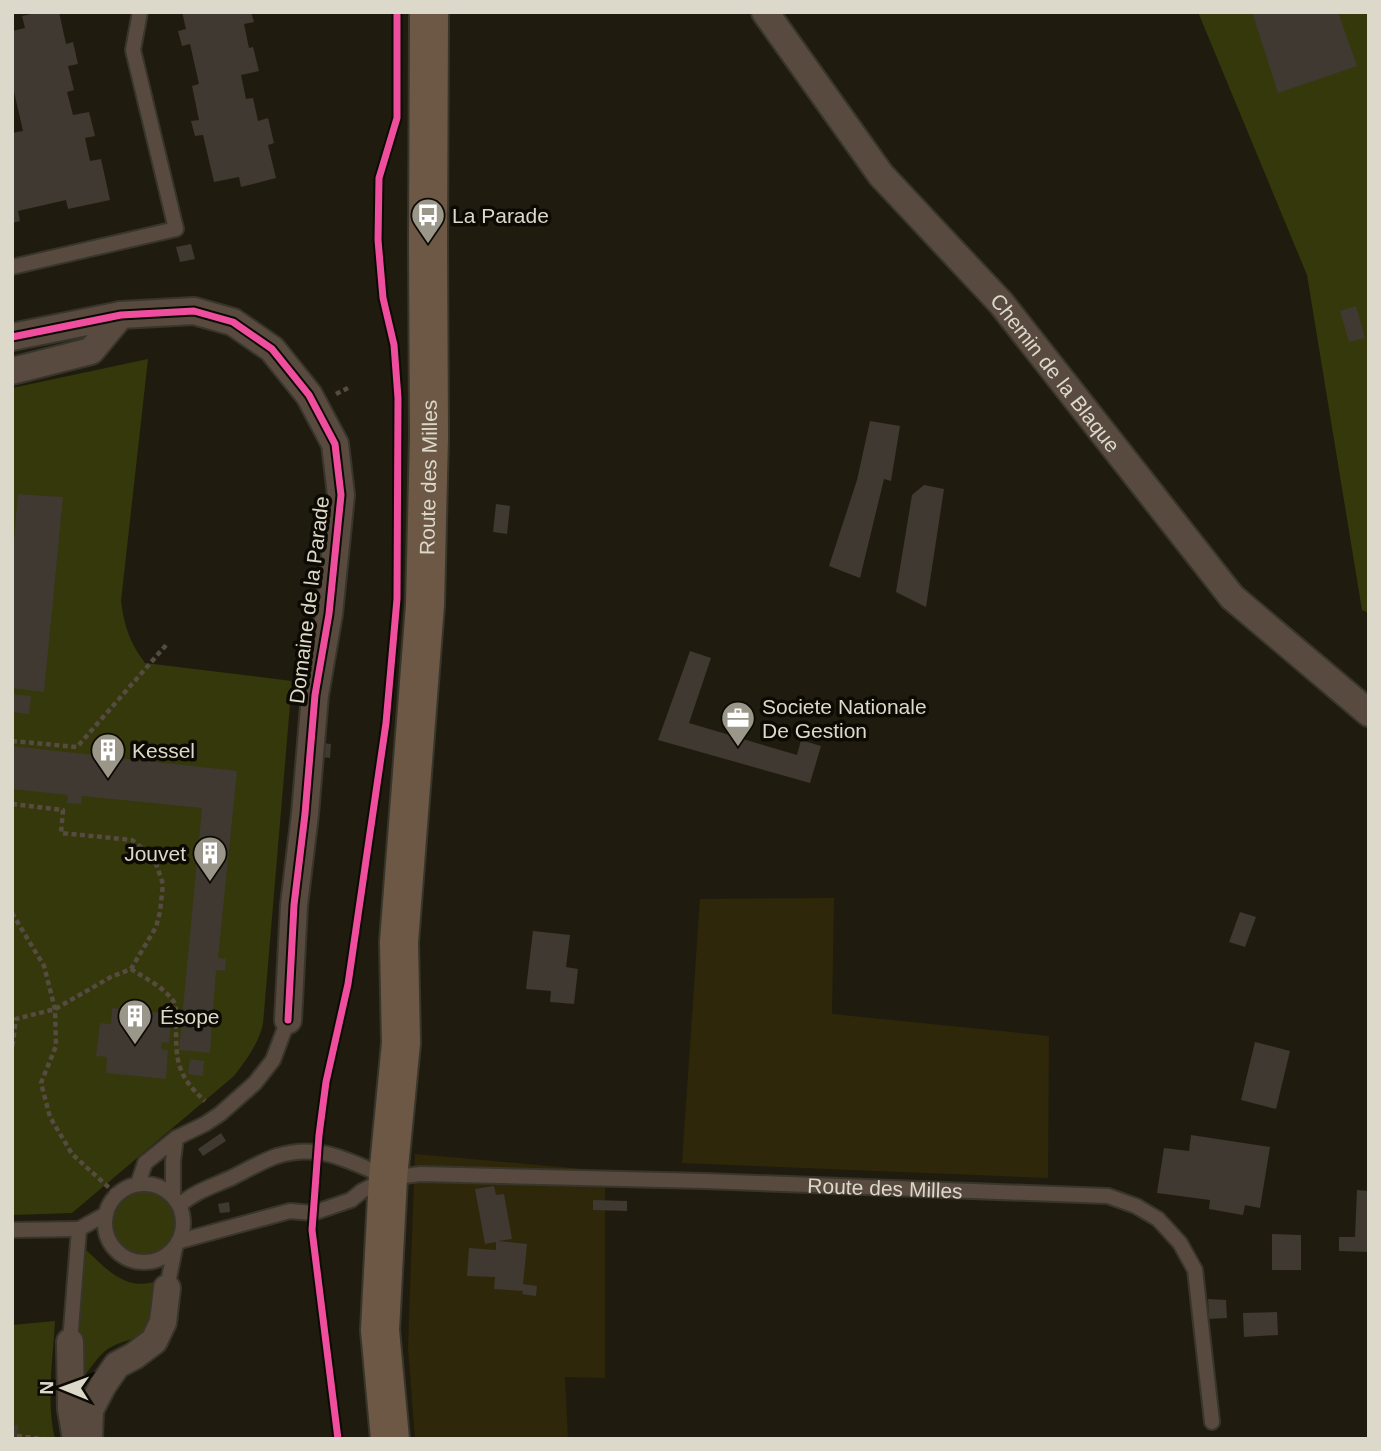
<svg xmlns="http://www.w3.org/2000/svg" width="1381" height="1451" viewBox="0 0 1381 1451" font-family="Helvetica,sans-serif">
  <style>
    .built { fill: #2f2709 }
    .green { fill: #35380a }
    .building { fill: #3f3931 }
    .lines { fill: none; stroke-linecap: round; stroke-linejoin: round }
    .service-casing { stroke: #38352b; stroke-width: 18 }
    .minor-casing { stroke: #38352b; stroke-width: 30 }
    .primary-casing { stroke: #38352b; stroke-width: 42 }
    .path { stroke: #554b40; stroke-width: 4.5; stroke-dasharray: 5 3.5; stroke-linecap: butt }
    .service { stroke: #584a3e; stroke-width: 14 }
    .minor { stroke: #584a3e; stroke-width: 26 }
    .primary { stroke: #6d5846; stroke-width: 38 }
    .cycleway-casing { stroke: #0c0a03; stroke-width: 11 }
    .cycleway { stroke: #ef4d9e; stroke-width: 7 }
    .labels { text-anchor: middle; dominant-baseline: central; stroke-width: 7; stroke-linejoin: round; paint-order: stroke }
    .poi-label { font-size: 21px; fill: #dcd8ca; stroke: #0c0a03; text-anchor: start }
    .street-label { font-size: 21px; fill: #dcd8ca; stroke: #0c0a03 }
  </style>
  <rect width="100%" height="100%" fill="#1f1c0f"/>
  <g class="built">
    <polygon points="834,898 832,1014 1049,1036 1048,1178 682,1163 700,899"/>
    <polygon points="415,1154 605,1171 605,1378 565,1377 568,1439 415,1439 408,1348"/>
  </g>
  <g class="green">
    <polygon points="1198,12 1369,12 1369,613 1362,610 1307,275"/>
    <path d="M148,359L121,601C124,626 130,643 145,663L292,681L263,1024C258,1045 246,1060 234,1076L72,1213L12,1215V388Z"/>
    <circle cx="143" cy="1222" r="32"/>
    <path d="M86,1250C99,1262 114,1279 133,1283C140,1285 148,1283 156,1282L148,1328C138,1340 125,1340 113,1346C101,1351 93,1365 85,1375L82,1376L74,1370Z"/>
    <path d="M55,1321C53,1359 46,1401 55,1439H12V1325Z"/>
  </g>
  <g class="building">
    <polygon points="40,12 59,12 66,44 73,42 78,64 68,66 74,90 67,92 73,115 89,112 95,136 85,138 90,161 101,159 110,200 68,209 66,200 18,211 20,221 12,223 12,133 23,131 12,83 12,31 25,28 22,16"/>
    <polygon points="182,12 251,12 254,22 244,24 249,48 253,47 259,71 241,75 246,99 253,98 258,121 268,118 274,143 268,145 276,178 241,187 239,177 214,182 203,135 195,136 191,121 199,120 192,86 199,84 190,44 182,46 178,31 186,29"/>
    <polygon points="1252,12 1338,12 1357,66 1278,93"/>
    <polygon points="191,244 195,259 180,262 176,247"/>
    <polygon points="1356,306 1365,338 1349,342 1340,311"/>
    <polygon points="870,421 900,426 891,481 884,479 860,578 829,566 857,480"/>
    <polygon points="924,485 944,489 926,607 896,592 912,495"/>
    <polygon points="18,494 63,497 44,692 12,688 12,561"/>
    <polygon points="496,504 510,506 507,534 493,532"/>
    <polygon points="690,651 711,658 689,723 797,755 801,740 821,746 810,783 658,740"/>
    <polygon points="12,694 31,696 29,714 12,712"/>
    <polygon points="322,743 331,744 330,758 321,757"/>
    <polygon points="12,746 237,771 218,958 226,959 225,971 216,970 210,1053 179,1050 202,808 82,796 81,804 67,803 68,795 12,789"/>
    <polygon points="1240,912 1256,917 1245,947 1229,942"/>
    <polygon points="533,931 570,935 566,967 578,969 574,1004 550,1002 551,991 526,989"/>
    <polygon points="112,1008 172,1014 169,1043 162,1042 161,1049 168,1050 166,1079 106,1073 107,1057 96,1056 100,1023 111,1024"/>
    <polygon points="1255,1042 1290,1051 1276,1109 1241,1100"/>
    <polygon points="190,1059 204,1061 203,1076 188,1074"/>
    <polygon points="221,1133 226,1141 203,1156 198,1149"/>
    <polygon points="1191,1135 1270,1147 1260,1208 1245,1205 1243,1215 1209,1209 1210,1200 1157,1193 1164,1148 1189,1151"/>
    <polygon points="494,1186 496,1195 504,1194 512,1239 498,1241 527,1244 523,1284 537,1286 536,1296 522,1294 523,1291 494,1289 495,1277 467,1276 469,1248 496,1250 496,1242 485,1244 475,1189"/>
    <polygon points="1357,1190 1369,1191 1369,1252 1339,1251 1339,1237 1355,1237"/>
    <polygon points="593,1200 627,1201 627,1211 593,1210"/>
    <polygon points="229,1202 230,1212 220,1213 218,1204"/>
    <polygon points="1272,1234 1301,1235 1301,1270 1272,1270"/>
    <polygon points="1208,1299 1226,1300 1227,1318 1209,1319"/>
    <polygon points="1277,1312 1278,1335 1244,1337 1243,1313"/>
    <polygon points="12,1425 18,1425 17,1439 12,1439"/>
  </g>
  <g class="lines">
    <g class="service-casing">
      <g id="service">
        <polyline points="12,267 176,229 133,50 140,12"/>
        <circle cx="144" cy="1223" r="39"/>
        <polyline points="138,1184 145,1163 176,1138 205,1124 220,1114 255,1083 273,1060 288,1020"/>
        <polyline points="173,1195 173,1161 176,1138"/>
        <path d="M180,1205C195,1191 214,1186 233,1177C247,1170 262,1161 277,1156C321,1143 348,1161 387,1177"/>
        <polyline points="12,1230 79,1229"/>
        <path id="s1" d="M180,1241L290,1211L313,1213L351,1200L362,1191L388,1178L421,1174L705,1181L1108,1196L1136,1206L1158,1219L1180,1243L1195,1270L1212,1422"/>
        <polyline points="167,1288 175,1248"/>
        <polyline points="70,1342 79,1229 106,1214"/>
      </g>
    </g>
    <g class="minor-casing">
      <g id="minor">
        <path id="s2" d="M765,12L881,175L1001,303L1232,597L1369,713"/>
        <polyline points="12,337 121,315 194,311 233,322 272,349 309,395 335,444 341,495 329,614 315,695 305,814 294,905 288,1020"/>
        <polyline points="12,371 91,351 121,315"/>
        <polyline points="70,1342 71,1409 76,1439"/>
        <polyline points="89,1439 90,1410 103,1385 117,1365 134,1356 154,1341 163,1322 167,1288"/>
      </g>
    </g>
    <g class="primary-casing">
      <g id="primary">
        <path id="s3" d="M390,1439L380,1330L388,1178L401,1043L399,942L425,605L429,436L428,245L429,12"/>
      </g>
    </g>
    <g class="path">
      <polyline points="336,394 348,388"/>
      <polyline points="12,741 77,747 167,644"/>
      <polyline points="12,804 63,810 61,833 132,840 143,849 156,864 163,884 160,912 156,927 131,969 111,977 55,1009 16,1019 12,1050"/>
      <polyline points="12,913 44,966 55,1009 56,1046 41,1083 50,1117 72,1154 116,1194"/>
      <path d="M131,969C146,979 164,987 174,1002C177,1008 176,1016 176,1023C176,1060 176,1075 205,1101"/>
      <polyline points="17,1436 44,1439"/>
    </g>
    <use href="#service" class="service"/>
    <use href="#minor" class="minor"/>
    <use href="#primary" class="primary"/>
    <g class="cycleway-casing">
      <g id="cycleway">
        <polyline points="12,337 121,315 194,311 233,322 272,349 309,395 335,444 341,495 329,614 315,695 305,814 294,905 288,1020"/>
        <polyline points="338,1439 312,1230 319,1135 326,1082 348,984 386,723 397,599 398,398 394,345 383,298 378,240 379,178 397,118 397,12"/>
      </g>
    </g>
    <use href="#cycleway" class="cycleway"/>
  </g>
  <defs>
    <g id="bus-pin" transform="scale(1.75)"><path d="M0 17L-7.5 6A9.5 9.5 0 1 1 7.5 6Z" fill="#9a9689" stroke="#0c0a03"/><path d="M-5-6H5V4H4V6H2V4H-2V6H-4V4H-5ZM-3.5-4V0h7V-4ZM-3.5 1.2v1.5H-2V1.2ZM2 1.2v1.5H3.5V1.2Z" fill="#fff"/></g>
    <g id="office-pin" transform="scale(1.75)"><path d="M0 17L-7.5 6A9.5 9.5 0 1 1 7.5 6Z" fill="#9a9689" stroke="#0c0a03"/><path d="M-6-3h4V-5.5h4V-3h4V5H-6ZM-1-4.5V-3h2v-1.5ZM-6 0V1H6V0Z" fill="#fff"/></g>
    <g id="building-pin" transform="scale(1.75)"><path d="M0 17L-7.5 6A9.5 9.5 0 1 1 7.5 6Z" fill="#9a9689" stroke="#0c0a03"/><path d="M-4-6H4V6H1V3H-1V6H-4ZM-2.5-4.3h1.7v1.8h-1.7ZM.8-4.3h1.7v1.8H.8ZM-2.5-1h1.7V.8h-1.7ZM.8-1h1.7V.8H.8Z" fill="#fff"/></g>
  </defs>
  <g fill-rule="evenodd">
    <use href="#bus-pin" x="428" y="215"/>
    <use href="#office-pin" x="738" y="718"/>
    <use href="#building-pin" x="108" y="750"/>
    <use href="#building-pin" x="210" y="853"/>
    <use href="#building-pin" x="135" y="1016"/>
  </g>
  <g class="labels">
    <g class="poi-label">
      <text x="452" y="215">La Parade</text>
      <text x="762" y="706">Societe Nationale<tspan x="762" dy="24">De Gestion</tspan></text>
      <text x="132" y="750">Kessel</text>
      <text x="186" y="853" text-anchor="end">Jouvet</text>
      <text x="160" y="1016">Ésope</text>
    </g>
    <g class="street-label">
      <text stroke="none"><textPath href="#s2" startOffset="464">Chemin de la Blaque</textPath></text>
      <text stroke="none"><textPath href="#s3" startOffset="964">Route des Milles</textPath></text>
      <text transform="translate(309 600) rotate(-83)">Domaine de la Parade</text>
      <text stroke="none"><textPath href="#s1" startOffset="718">Route des Milles</textPath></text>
    </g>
  </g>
  <rect width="1381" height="1451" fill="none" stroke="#dcd8ca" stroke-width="28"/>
  <g transform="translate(63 1388) rotate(271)" stroke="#0c0a03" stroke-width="5" paint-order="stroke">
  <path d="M0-5L12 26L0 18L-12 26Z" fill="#dcd8ca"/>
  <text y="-10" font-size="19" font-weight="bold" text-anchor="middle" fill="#dcd8ca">N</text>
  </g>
</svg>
